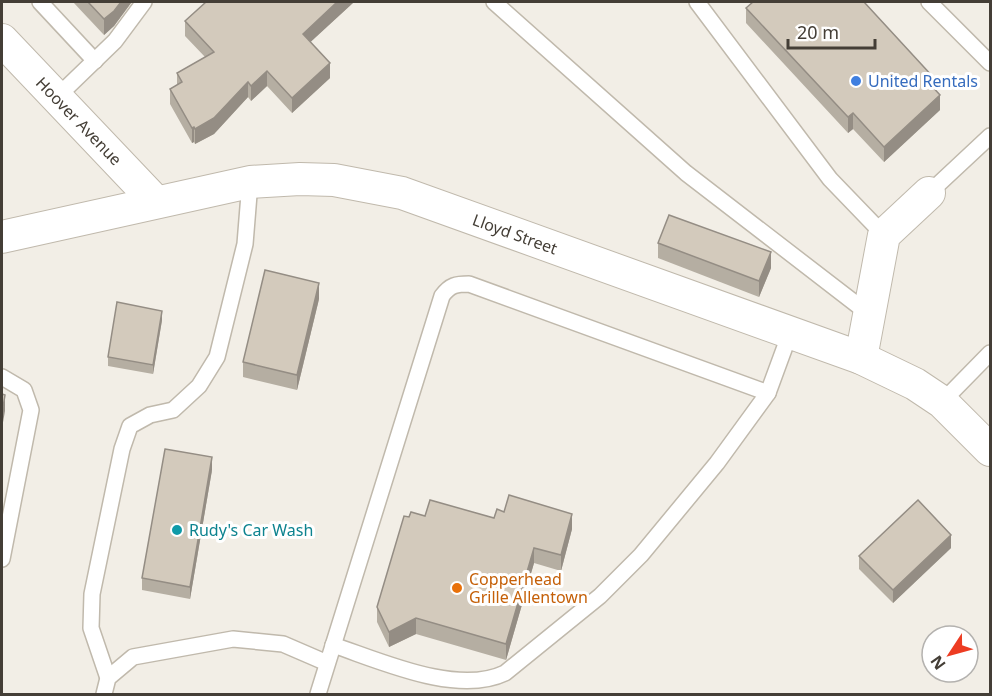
<svg xmlns="http://www.w3.org/2000/svg" width="992" height="696" viewBox="0 0 992 696" font-family="'Noto Sans',sans-serif">
  <style>
    .lines { fill: none; stroke-linecap: round; stroke-linejoin: round }
    .service-casing { stroke: #c0b9ac; stroke-width: 18 }
    .minor-casing { stroke: #c0b9ac; stroke-width: 34 }
    .service { stroke: #fff; stroke-width: 15 }
    .minor { stroke: #fff; stroke-width: 32 }
    .wall { fill: #b5aea2 }
    .shaded-wall { fill: #948d84 }
    .building { fill: #d3cabc; stroke: #948d84; stroke-width: 1.5 }
    .shop-dot { fill: #3f7fe0; stroke: #fff; stroke-width: 2 }
    .culture-dot { fill: #0f9aa8; stroke: #fff; stroke-width: 2 }
    .food-dot { fill: #e8710a; stroke: #fff; stroke-width: 2 }
    .labels { text-anchor: middle; dominant-baseline: central; stroke-width: 6; stroke-linejoin: round; paint-order: stroke }
    .shop-label { font-size: 16px; fill: #366cbe; stroke: #fff; text-anchor: start }
    .street-label { font-size: 16px; fill: #443e36; stroke: #fff }
    .culture-label { font-size: 16px; fill: #0d838f; stroke: #fff; text-anchor: start }
    .food-label { font-size: 16px; fill: #c56008; stroke: #fff; text-anchor: start }
  </style>
  <rect width="100%" height="100%" fill="#f2eee6"/>
  <g class="lines">
    <g class="service-casing">
      <g id="service">
        <polyline points="40,2 95,61"/>
        <polyline points="494,2 686,173 869,314"/>
        <polyline points="697,2 830,179 884,235"/>
        <polyline points="929,2 990,63"/>
        <polyline points="57,97 115,41 144,2"/>
        <polyline points="929,193 990,136"/>
        <polyline points="2,377 24,390 31,410 2,559"/>
        <polyline points="942,402 990,353"/>
        <path d="M333,645C381,661 457,696 505,673L600,596L641,555L717,463L768,393L790,333"/>
        <polyline points="108,678 91,628 92,594 122,449 130,426 150,415 173,410 199,386 217,357 245,244 250,182"/>
        <polyline points="104,694 108,678 133,657 233,639 283,644 327,663"/>
        <path d="M318,694L442,296C450,285 456,284 469,284L768,393"/>
      </g>
    </g>
    <g class="minor-casing">
      <g id="minor">
        <polyline points="2,40 156,202"/>
        <polyline points="2,237 250,182 300,179 334,180 402,193 861,358 915,384 942,402 990,450"/>
        <polyline points="861,358 884,235 929,193"/>
      </g>
    </g>
    <use href="#service" class="service"/>
    <use href="#minor" class="minor"/>
  </g>
  <g class="wall">
    <polygon points="73,2 131,2 131,3 114,26 104,35"/>
    <polygon points="354,2 310,42 330,78 292,113 267,86 251,101 248,97 214,134 195,144 194,142 192,143 170,104 170,89 177,85 177,73 205,57 185,36 185,21"/>
    <polygon points="746,8 934,89 940,110 884,162 853,129 848,133 746,23"/>
    <polygon points="658,243 771,268 759,297 658,258"/>
    <polygon points="319,299 297,390 243,377 243,362"/>
    <polygon points="162,320 153,374 108,366 108,357"/>
    <polygon points="212,470 190,599 142,590 142,578"/>
    <polygon points="425,516 494,518 572,529 561,571 534,563 506,660 416,634 389,647 377,622 377,607 409,517"/>
    <polygon points="951,548 893,603 859,569 859,556"/>
  </g>
  <g class="shaded-wall">
    <polygon points="121,2 131,2 131,3 114,26 104,35 104,19"/>
    <polygon points="337,2 354,2 303,49 303,34"/>
    <polygon points="330,63 330,78 292,113 292,98"/>
    <polygon points="267,71 267,86 251,101 251,86"/>
    <polygon points="934,78 934,94 929,83"/>
    <polygon points="248,82 248,97 214,134 195,144 195,129"/>
    <polygon points="940,95 940,110 884,162 884,147"/>
    <polygon points="853,113 853,129 848,133 848,117"/>
    <polygon points="194,127 194,142 192,143 192,128"/>
    <polygon points="771,252 771,268 759,297 759,281"/>
    <polygon points="319,283 319,299 297,390 297,375"/>
    <polygon points="162,311 162,320 153,374 153,365"/>
    <polygon points="5,395 5,411 2,428 2,413"/>
    <polygon points="212,457 212,470 190,599 190,587"/>
    <polygon points="572,514 572,529 561,571 561,555"/>
    <polygon points="951,535 951,548 893,603 893,590"/>
    <polygon points="534,548 534,563 506,660 506,644"/>
    <polygon points="416,618 416,634 389,647 389,632"/>
  </g>
  <g class="building">
    <polygon points="88,2 121,2 114,11 104,19"/>
    <polygon points="206,2 337,2 303,34 330,63 292,98 267,71 251,86 248,82 214,118 195,129 194,127 192,128 170,89 182,82 177,73 214,52 185,21"/>
    <polygon points="753,2 864,2 934,78 929,83 940,95 884,147 853,113 848,117 746,8"/>
    <polygon points="669,215 771,252 759,281 658,243"/>
    <polygon points="265,270 319,283 297,375 243,362"/>
    <polygon points="117,302 162,311 153,365 108,357"/>
    <polygon points="2,394 5,395 2,413"/>
    <polygon points="165,449 212,457 190,587 142,578"/>
    <polygon points="509,495 572,514 561,555 534,548 506,644 416,618 389,632 377,607 404,516 409,517 411,512 425,516 430,500 494,518 497,509 504,512"/>
    <polygon points="918,500 951,535 893,590 859,556"/>
  </g>
  <circle class="shop-dot" cx="856" cy="81" r="6"/>
  <circle class="culture-dot" cx="177" cy="530" r="6"/>
  <circle class="food-dot" cx="457" cy="588" r="6"/>
  <g class="labels">
    <g class="shop-label">
      <text x="868" y="81">United Rentals</text>
    </g>
    <g class="street-label">
      <text transform="translate(79 121) rotate(46)">Hoover Avenue</text>
      <text transform="translate(515 234) rotate(20)">Lloyd Street</text>
    </g>
    <g class="culture-label">
      <text x="189" y="530">Rudy's Car Wash</text>
    </g>
    <g class="food-label">
      <text x="469" y="579">Copperhead<tspan x="469" dy="18">Grille Allentown</tspan></text>
    </g>
  </g>
  <rect width="992" height="696" fill="none" stroke="#443e36" stroke-width="6"/>
  <g transform="translate(950 654) rotate(234)"><circle r="28" fill="#ffffff" stroke="#b4b2af" stroke-width="1.5"/>
  <path d="M0-4.5L10 22L0 15L-10 22Z" fill="#ed3c22"/>
  <text y="-9" font-size="16" font-weight="bold" text-anchor="middle" fill="#443e36">N</text>
  </g>
  <path d="M788 39v9h87v-9" fill="none" stroke="#443e36" stroke-width="3"/>
  <text x="797" y="39" font-size="18" fill="#443e36" stroke="#ffffff" stroke-width="4.5" paint-order="stroke">20 m</text>
</svg>
